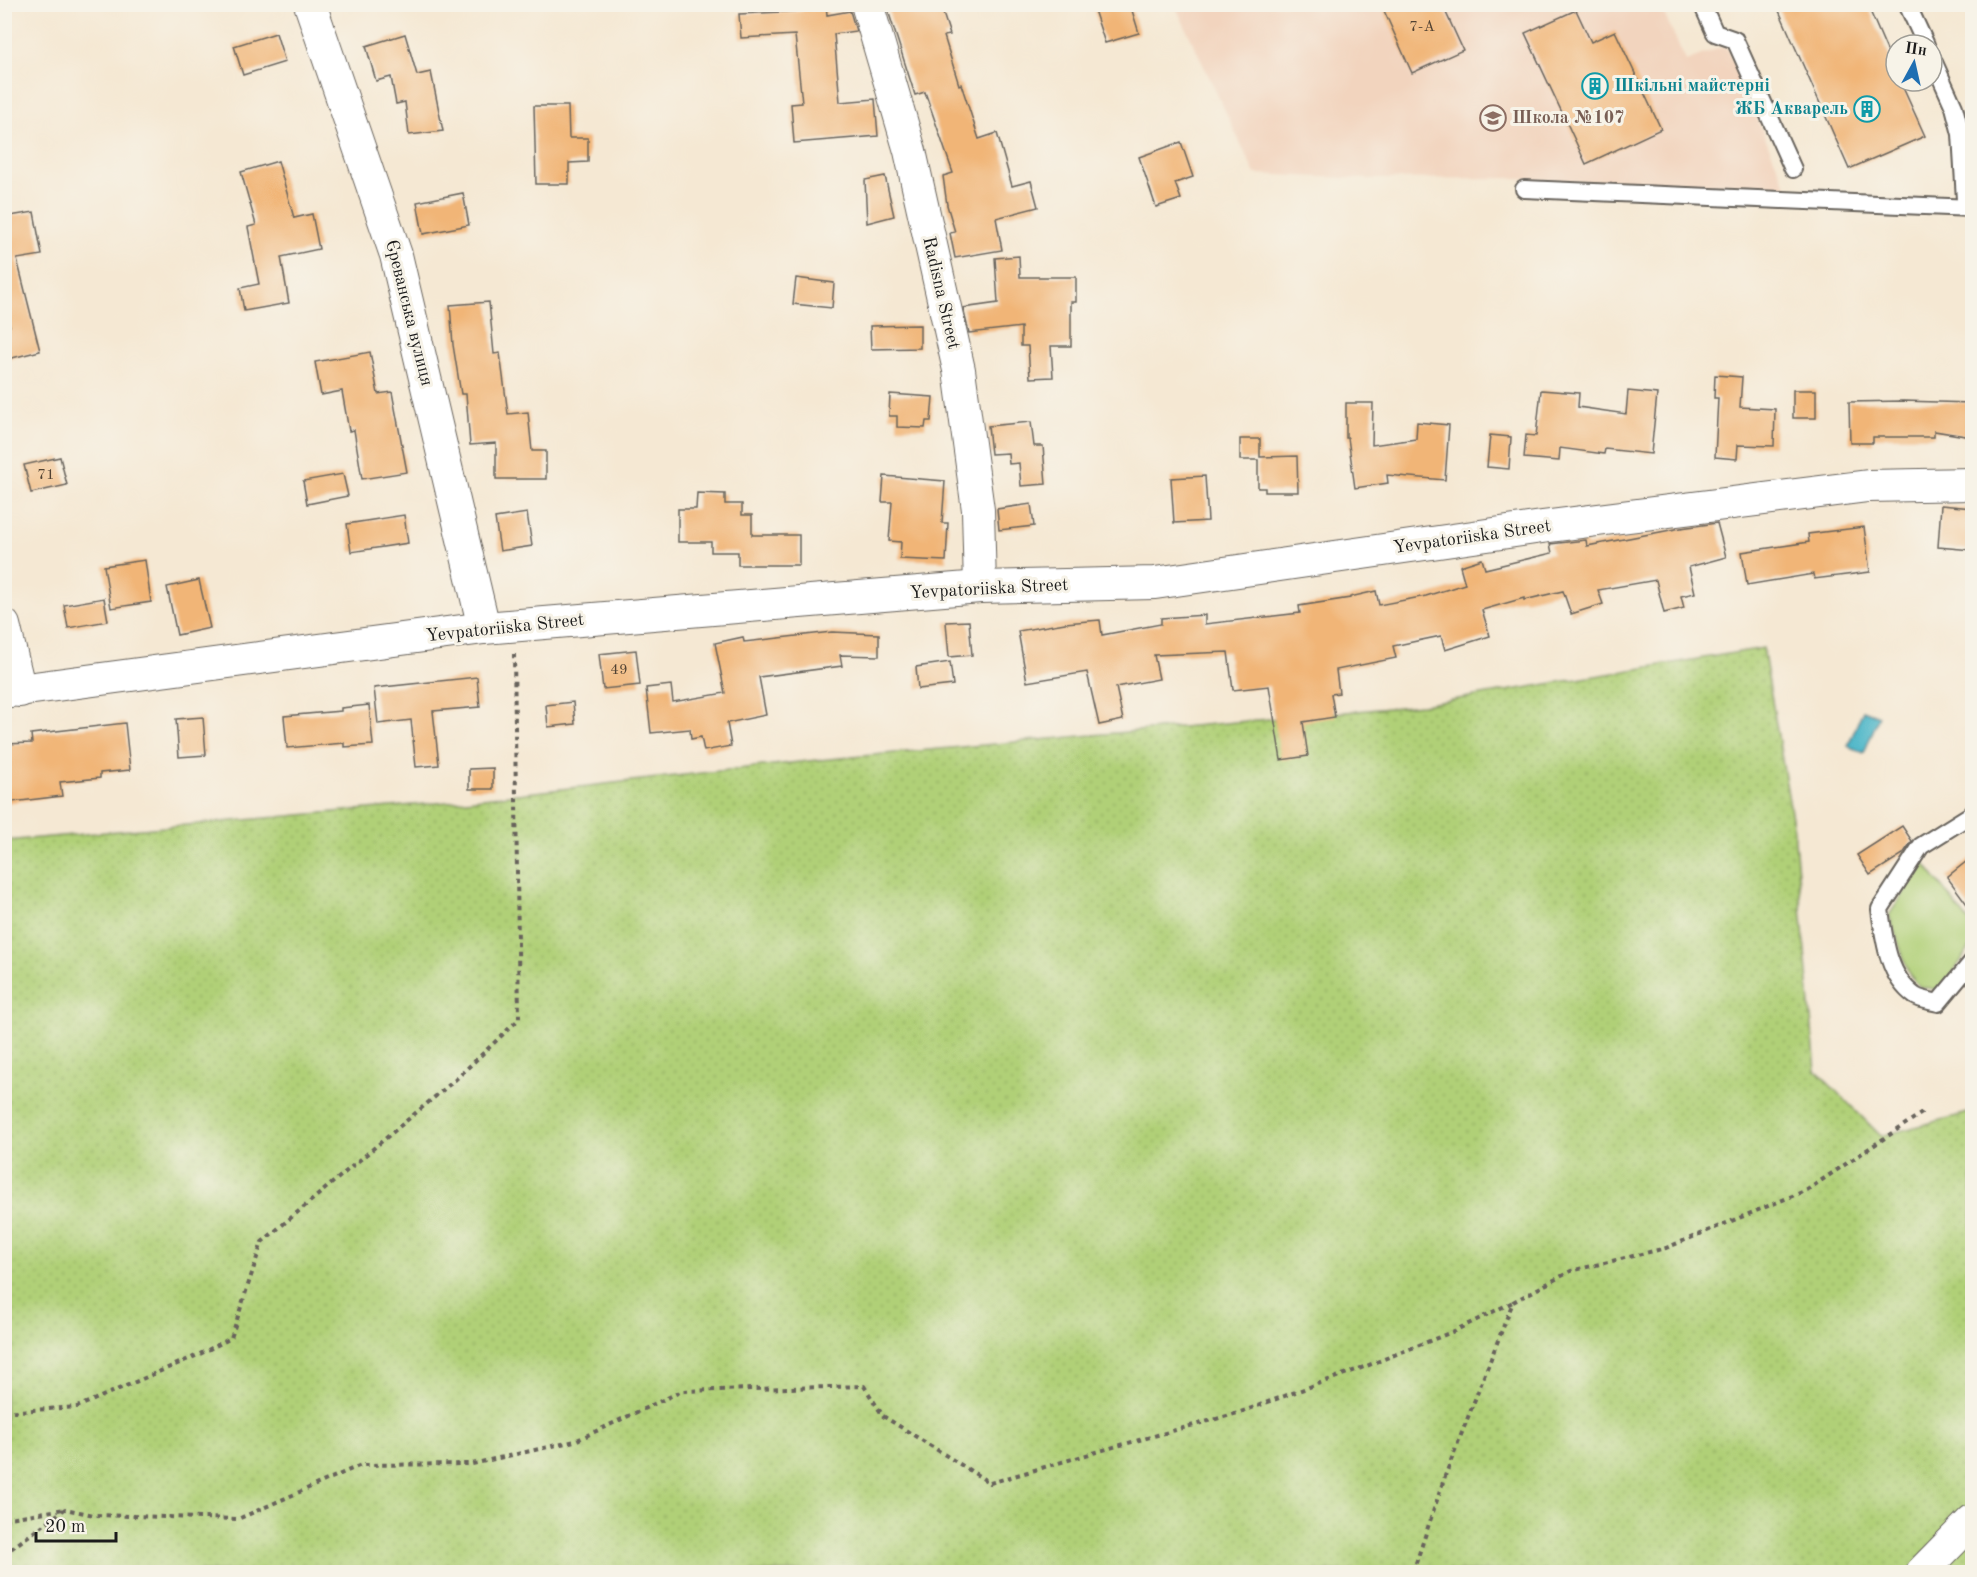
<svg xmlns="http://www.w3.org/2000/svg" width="1977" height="1577" viewBox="0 0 1977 1577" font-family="'Old Standard TT',serif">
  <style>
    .built { fill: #f2d4be }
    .grass { fill: url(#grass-dots); stroke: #66764a; stroke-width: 1.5 }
    .garden { fill: #b0d077; stroke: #66764a; stroke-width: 1.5 }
    .water { fill: #4ab5c8; stroke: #336872; stroke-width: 1.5 }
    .building { fill: #f1b577 }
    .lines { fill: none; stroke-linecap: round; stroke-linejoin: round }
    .lane-casing { stroke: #68635c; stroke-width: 20 }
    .street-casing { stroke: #68635c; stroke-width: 34 }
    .path { stroke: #68635c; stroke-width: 4; stroke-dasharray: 4.5 4.5; stroke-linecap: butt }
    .lane { stroke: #fff; stroke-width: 16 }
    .street { stroke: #fff; stroke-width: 32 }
    .labels { text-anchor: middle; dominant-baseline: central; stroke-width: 6; stroke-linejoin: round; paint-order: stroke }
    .number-label { font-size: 15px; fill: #514233 }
    .culture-label { font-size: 18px; font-weight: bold; fill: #0d838f; stroke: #f7f3e8; text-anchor: start }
    .education-label { font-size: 18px; font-weight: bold; fill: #785e54; stroke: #f7f3e8; text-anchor: start }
    .street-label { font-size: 18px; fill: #1c1c1c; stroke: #f7f3e8 }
  </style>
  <defs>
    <pattern id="grass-dots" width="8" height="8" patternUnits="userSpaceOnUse" patternTransform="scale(1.5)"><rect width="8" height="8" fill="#b0d077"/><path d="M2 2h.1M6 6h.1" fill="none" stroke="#97b266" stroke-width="1.8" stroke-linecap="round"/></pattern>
  </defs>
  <rect width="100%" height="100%" fill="#f7f3e8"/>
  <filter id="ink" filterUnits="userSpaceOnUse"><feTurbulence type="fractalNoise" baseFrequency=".0167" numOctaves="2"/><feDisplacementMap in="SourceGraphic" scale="12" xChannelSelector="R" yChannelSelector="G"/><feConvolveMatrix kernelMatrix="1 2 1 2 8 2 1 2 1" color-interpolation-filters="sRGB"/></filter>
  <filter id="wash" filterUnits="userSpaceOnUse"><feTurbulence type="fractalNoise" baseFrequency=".008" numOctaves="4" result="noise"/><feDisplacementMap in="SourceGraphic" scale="24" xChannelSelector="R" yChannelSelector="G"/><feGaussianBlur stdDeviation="1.35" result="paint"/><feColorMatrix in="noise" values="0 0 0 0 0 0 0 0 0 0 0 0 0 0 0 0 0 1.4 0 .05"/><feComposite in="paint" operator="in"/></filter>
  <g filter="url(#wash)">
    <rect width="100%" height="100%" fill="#f5e8d3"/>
    <polygon class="built" points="1175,5 1660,5 1686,61 1722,47 1727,48 1789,193 1511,178 1368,179 1255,174"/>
    <polygon class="grass" points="1763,648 1794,830 1816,1071 1881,1136 1972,1112 1972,1572 5,1572 5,841 448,802 808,761 1422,705"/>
    <polygon class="garden" points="1924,863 1972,926 1972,945 1941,990 1920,987 1909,974 1889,915"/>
    <polygon class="water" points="1863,710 1879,716 1864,753 1848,746"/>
    <g id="blocks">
      <g class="building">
        <polygon points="802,4 826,4 827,15 850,11 856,31 834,34 840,102 875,99 878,136 794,143 791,104 802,103 795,35 741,38 739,14 803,11"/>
        <polygon points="886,4 940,4 950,35 944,36 959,85 961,84 979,139 997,133 1012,186 1031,181 1038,207 996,218 1002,250 955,258 950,233 955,232 947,205 943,176 953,173 925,92 915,95"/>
        <polygon points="1092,4 1130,4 1139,33 1105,43"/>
        <polygon points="1381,4 1442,4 1463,50 1412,73"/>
        <polygon points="1776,4 1867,4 1896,71 1896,81 1900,81 1925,136 1849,169"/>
        <polygon points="1576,10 1591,42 1615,31 1661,129 1586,164 1525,33"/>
        <polygon points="276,33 285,62 243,75 234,46"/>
        <polygon points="405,34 417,75 431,72 443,131 409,135 405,102 396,104 391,77 376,81 366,46"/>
        <polygon points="534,106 568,106 569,138 588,138 588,162 569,163 569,184 536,184"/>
        <polygon points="1181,142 1193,177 1175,183 1181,199 1156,207 1139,157"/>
        <polygon points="278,161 294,218 312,214 319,249 281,257 289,303 244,311 240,288 259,284 248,227 256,225 241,172"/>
        <polygon points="885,176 894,216 867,223 865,180"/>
        <polygon points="463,193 469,225 423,234 417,202"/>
        <polygon points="34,212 42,255 17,259 40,351 4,360 4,328 10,326 4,304 4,217"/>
        <polygon points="1019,256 1020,277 1076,277 1076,302 1071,302 1071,346 1051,346 1053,377 1030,378 1028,346 1021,346 1021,327 969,333 963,308 998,303 995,258"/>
        <polygon points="796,278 834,283 832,308 793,304"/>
        <polygon points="489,302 494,354 500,353 508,414 528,412 532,451 546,451 546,479 496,479 496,443 470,445 466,394 461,394 453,345 450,305"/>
        <polygon points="920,325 920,348 871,349 870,326"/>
        <polygon points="370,352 378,394 392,392 407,472 362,479 354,430 349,431 342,391 321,395 315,362"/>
        <polygon points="1715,375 1742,377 1740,407 1775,409 1774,446 1738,445 1737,459 1715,457 1718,398 1714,398"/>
        <polygon points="1541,390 1579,393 1578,407 1626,414 1628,391 1657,394 1651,454 1605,449 1604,454 1560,448 1559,461 1524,458 1526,435 1536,436"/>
        <rect x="1793" y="390" width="23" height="28"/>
        <polygon points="890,394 933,397 931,421 926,421 925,428 897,427 897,416 889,416"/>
        <polygon points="1903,401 1972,403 1972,437 1934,431 1934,437 1873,437 1873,443 1850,443 1849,402"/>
        <polygon points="1346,403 1373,403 1372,445 1416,439 1417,422 1449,425 1445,480 1387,475 1388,483 1355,488 1348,438 1346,438"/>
        <polygon points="1031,422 1034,446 1043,446 1046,484 1021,486 1019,463 1009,464 1008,453 991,454 988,426"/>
        <polygon points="1490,435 1511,437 1509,469 1487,467"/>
        <polygon points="1240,439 1260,439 1260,457 1297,456 1298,492 1265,492 1265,488 1258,488 1258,460 1240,460"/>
        <polygon points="60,457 67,485 31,493 24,465"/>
        <polygon points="343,474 348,496 307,504 303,481"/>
        <polygon points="884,476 945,481 942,523 948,523 946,561 900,559 901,542 889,541 892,502 882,502"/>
        <polygon points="1205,476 1208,521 1174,523 1171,478"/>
        <polygon points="697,493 725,494 725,504 742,504 742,515 752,515 752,535 799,535 799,565 738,565 738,552 711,552 711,542 678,542 678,509 696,509"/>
        <polygon points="1031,504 1034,526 999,530 997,509"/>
        <polygon points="1941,505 1972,508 1972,550 1938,547"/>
        <polygon points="527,513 532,546 500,551 495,518"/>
        <polygon points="404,515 408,543 351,552 347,524"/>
        <polygon points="1717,523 1726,557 1689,567 1695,593 1681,596 1684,608 1664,613 1656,580 1598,590 1603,604 1571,614 1563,591 1524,600 1524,598 1482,610 1490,636 1445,650 1441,636 1393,646 1396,658 1336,670 1339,693 1331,694 1335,717 1303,722 1308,756 1281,760 1269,686 1233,690 1228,652 1154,655 1159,679 1116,687 1123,720 1099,725 1087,672 1027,682 1018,631 1065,623 1100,620 1102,635 1161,624 1161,618 1205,615 1205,624 1300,613 1299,606 1350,598 1350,597 1376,591 1379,605 1426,596 1465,584 1460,566 1482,559 1485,569 1552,553 1550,544 1586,540 1587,546 1681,528"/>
        <polygon points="1864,527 1870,572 1814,579 1813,574 1747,585 1742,552 1809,542 1808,534"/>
        <polygon points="145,560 151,602 111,608 104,566"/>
        <polygon points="199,580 210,628 177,635 167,587"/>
        <polygon points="104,598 108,621 68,628 64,605"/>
        <polygon points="969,621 972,655 949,657 946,622"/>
        <polygon points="832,632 879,634 879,656 840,655 842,666 759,677 766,715 727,723 731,746 704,751 701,737 691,739 690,729 651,733 646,688 671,685 673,702 725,693 715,643 743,637 744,642"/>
        <polygon points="636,650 640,685 603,689 599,654"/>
        <polygon points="950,662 953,685 918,689 916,667"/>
        <polygon points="477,677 480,707 433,711 439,765 416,767 411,720 378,724 374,688"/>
        <polygon points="573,702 575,724 548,727 546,705"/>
        <polygon points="369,705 373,745 344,747 344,743 287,748 284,716 341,711 341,708"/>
        <polygon points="203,717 206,755 179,757 176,719"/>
        <polygon points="125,723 130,770 100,773 100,778 60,782 62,796 4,803 4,744 32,743 31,734"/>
        <polygon points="493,768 493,789 469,789 469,769"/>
        <polygon points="1902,826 1912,841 1903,854 1870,875 1857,855"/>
        <polygon points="1972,857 1972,911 1947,877"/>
      </g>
    </g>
  </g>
  <g filter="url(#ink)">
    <use href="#blocks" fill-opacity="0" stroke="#68635c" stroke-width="1.5"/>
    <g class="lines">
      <g class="lane-casing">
        <g id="lane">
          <polyline points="1702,4 1715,33 1735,40 1793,169"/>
          <polyline points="1907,4 1926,45"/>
          <polyline points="1932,58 1954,107 1961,134 1965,200 1972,206"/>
          <polyline points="1524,189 1972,208"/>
          <path d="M1972,814L1921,846L1880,909C1884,939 1888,977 1915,996C1921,1000 1931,1001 1938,1003L1972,962"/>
        </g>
      </g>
      <g class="street-casing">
        <g id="street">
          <polyline points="310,4 396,255 484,628"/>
          <polyline points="867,4 910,151 959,370 978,510 980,587"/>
          <polyline points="4,625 20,691"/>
          <polyline points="4,692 484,628 980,587 1155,583 1542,527 1868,486 1972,484"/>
          <polyline points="1922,1572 1972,1521"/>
        </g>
      </g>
      <g class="path">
        <polyline points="4,1412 77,1407 198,1355 231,1338 262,1242 455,1080 519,1019 514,654"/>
        <polyline points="4,1519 64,1509"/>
        <polyline points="4,1554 65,1509 94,1515 238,1519 361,1465 472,1464 575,1441 682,1391 864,1386 883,1416 990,1483 1110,1448 1238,1413 1364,1367 1452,1332 1513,1302"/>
        <polyline points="1413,1572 1445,1476 1513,1302 1571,1271 1666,1248 1807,1190 1925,1111"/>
      </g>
      <use href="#lane" class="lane"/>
      <use href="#street" class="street"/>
    </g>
  </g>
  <defs>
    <g id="building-ring" transform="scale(1.35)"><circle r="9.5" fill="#f7f3e8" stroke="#0f9aa8" stroke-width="1.5"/><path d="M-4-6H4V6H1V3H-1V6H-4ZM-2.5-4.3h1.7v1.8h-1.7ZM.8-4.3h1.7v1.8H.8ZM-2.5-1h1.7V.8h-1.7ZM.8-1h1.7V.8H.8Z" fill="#0f9aa8"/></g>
    <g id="school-ring" transform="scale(1.35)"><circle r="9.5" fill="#f7f3e8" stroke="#8d6e63" stroke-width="1.5"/><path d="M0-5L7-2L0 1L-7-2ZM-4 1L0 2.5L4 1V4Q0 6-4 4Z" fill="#8d6e63"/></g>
  </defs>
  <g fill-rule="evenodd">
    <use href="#building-ring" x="1595" y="86"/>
    <use href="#building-ring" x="1867" y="109"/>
    <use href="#school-ring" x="1493" y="118"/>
  </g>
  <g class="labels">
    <g class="number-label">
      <text x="1422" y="27">7-А</text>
      <text x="46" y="475">71</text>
      <text x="619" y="670">49</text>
    </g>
    <g class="culture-label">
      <text x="1614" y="86">Шкільні майстерні</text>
      <text x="1848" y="109" text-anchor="end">ЖБ Акварель</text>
    </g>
    <g class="education-label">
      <text x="1512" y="118">Школа №107</text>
    </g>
    <g class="street-label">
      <text transform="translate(941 293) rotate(77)">Radisna Street</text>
      <text transform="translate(409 313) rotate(76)">Єреванська вулиця</text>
      <text transform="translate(1472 537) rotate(-8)">Yevpatoriiska Street</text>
      <text transform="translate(989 589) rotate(-3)">Yevpatoriiska Street</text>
      <text transform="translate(505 628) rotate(-6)">Yevpatoriiska Street</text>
    </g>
  </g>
  <rect width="1977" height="1577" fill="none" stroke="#f7f3e8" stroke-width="24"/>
  <g transform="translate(1914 63) rotate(8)"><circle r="28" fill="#f7f3e8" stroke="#9f9d96" stroke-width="1.5"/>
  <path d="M0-4.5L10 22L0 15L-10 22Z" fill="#1f6fb2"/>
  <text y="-9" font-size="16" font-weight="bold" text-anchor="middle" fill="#1c1c1c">Пн</text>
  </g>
  <path d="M36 1532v9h80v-9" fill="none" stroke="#1c1c1c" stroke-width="3"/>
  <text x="45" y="1532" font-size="18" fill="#1c1c1c" stroke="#f7f3e8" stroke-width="4.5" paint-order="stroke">20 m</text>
</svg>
